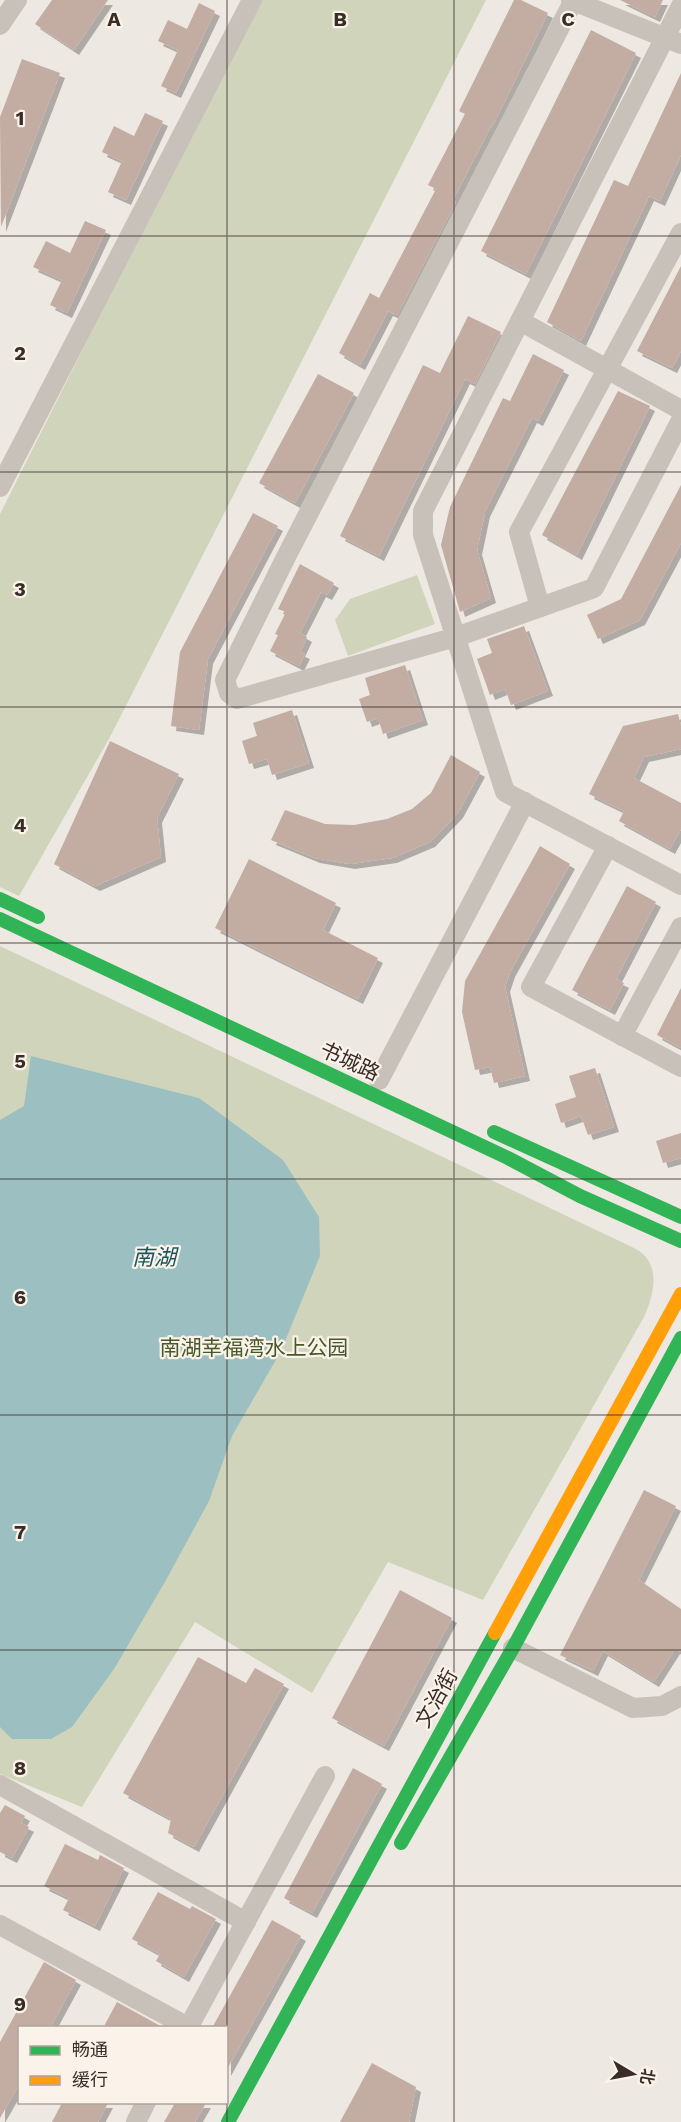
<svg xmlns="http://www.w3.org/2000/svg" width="681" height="2122" viewBox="0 0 681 2122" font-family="'Work Sans','Noto Sans SC',sans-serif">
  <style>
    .green { fill: #cfd4bb }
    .water { fill: #9cc0c1 }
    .building { fill: #c3aca2; filter: url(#shadow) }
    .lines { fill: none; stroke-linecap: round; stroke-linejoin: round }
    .street { stroke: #c8c1ba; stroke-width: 20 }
    .fast { stroke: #30b455; stroke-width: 14 }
    .slow { stroke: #ff9f0a; stroke-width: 14 }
    .grid { fill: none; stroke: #392d28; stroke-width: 1.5; stroke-opacity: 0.55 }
    .labels { text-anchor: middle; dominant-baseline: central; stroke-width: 4.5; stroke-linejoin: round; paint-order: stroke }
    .street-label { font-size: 21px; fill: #392d28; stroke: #fbf3e9 }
    .park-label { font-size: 21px; fill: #46592a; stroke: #fbf3e9 }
    .water-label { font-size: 22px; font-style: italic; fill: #1a575d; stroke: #fbf3e9 }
    .grid-label { font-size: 20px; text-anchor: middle; font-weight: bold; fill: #392d28; stroke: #fbf3e9; stroke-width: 4.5; stroke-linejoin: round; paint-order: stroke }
  </style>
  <defs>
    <filter id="shadow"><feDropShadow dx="5" dy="5" stdDeviation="0" flood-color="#0004"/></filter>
  </defs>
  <rect width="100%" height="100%" fill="#eee8e2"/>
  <g class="green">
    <polygon points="258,0 486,0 110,737 19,896 0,887 0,514"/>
    <polygon points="417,575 435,624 348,656 335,620 350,599"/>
    <path d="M0,946L636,1249C662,1264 654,1294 644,1317L483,1600L388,1562L312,1693L195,1622L82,1807L0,1774Z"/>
  </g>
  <polygon class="water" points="31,1056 199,1098 283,1160 319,1217 320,1256 281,1351 232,1436 209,1501 166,1580 114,1669 72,1727 51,1739 12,1739 0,1727 0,1120 24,1106"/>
  <g class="building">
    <polygon points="52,0 108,0 74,50 35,24"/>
    <polygon points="514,0 521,0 548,13 492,127 491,126 453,200 456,202 397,315 388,311 360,365 339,353 370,293 379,298 436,189 428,185 465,114 459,111"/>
    <polygon points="620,0 663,0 655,17"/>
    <polygon points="199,3 215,11 176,93 161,86 178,50 158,41 168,20 187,29"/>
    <polygon points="591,30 636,53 526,274 481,251"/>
    <polygon points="22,59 60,73 1,227 0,117"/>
    <polygon points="681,73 681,155 660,201 649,196 581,341 547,322 614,180 628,186"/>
    <polygon points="145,113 163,121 126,200 108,192 122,161 102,152 114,126 134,136"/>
    <polygon points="85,221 106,230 67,313 50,305 62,280 33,267 46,241 70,253"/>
    <polygon points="681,266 681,351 672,368 637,351"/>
    <polygon points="468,316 501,332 475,384 465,379 379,556 340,536 423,365 440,373"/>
    <polygon points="533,354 564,370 538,421 532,418 485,512 477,550 491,598 460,612 441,545 450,507 503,398 510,401"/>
    <polygon points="318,374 354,393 295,503 259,483"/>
    <polygon points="618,391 650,406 577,555 542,535"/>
    <polygon points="681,485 681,543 640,620 598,639 587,615 621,599"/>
    <polygon points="253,513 278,526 208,659 199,730 171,726 180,652"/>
    <polygon points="300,564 334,583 327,595 321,592 300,633 307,637 300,652 305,654 299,666 270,651 278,635 275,634 286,612 278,609"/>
    <polygon points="524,626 548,691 511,705 505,689 490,695 477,659 492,653 487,639"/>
    <polygon points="405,665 423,720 383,734 378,718 367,722 359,699 370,695 365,678"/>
    <polygon points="292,710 309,763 272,775 267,759 249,764 242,741 257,736 253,723"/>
    <polygon points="678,714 681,726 681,749 644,757 634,778 681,803 681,829 670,849 619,821 624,811 589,794 623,726"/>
    <polygon points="110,741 179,774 157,818 161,857 95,886 54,864"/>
    <polygon points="451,755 480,772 458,813 430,842 392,858 350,864 315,858 271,840 285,810 325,824 354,825 387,819 412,809 431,793"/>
    <polygon points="540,846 570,864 510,972 505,987 525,1076 494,1083 490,1067 475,1070 462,1012 465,981"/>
    <polygon points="249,859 336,903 323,930 378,958 358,999 215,928"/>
    <polygon points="627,886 656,902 616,979 624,983 610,1010 572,990"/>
    <polygon points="681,988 681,1048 657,1035"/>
    <polygon points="595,1068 614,1127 588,1135 581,1116 561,1123 555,1104 576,1097 569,1076"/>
    <polygon points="681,1133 681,1158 663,1163 656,1141"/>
    <polygon points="644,1490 676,1506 639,1580 681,1609 681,1652 675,1649 654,1682 603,1651 593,1671 560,1655"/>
    <polygon points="400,1590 452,1618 384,1746 332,1718"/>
    <polygon points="198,1657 246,1683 255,1668 284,1684 194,1847 168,1833 171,1819 123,1793"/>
    <polygon points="353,1768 382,1784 312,1913 284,1898"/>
    <polygon points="5,1805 25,1816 21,1823 29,1827 12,1858 0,1852 0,1813"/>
    <polygon points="65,1844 98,1860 100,1855 124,1868 95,1926 63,1910 69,1898 44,1886"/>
    <polygon points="158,1892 190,1909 192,1906 216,1919 184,1977 156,1961 160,1954 132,1939"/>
    <polygon points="272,1920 301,1936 226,2071 226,2028 212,2028"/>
    <polygon points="44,1962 76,1980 50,2028 20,2028 20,2083 0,2118 0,2042"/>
    <polygon points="117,2002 164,2028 103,2028"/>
    <polygon points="372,2063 416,2087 409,2122 340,2122"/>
    <polygon points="62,2103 108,2103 98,2122 52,2122"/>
    <polygon points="175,2103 206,2103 195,2122 164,2122"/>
  </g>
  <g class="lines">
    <g class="street">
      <polyline points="571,0 681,44"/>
      <polyline points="574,0 287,555 225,680 229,693 237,699 456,637 594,588 681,420"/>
      <polyline points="681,6 423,511 423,535 505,792 681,885"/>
      <polyline points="0,25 17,0"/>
      <polyline points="520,321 681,410"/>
      <polyline points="0,487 252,0"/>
      <polyline points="540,607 519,532 681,233"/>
      <polyline points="608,846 531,987 681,1067"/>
      <polyline points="622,1036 681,927"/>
      <polyline points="379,1080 525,802"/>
      <polyline points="513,1648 633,1708 662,1706 681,1696"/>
      <polyline points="0,1785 246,1922"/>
      <polyline points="0,1925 188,2027"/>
      <polyline points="188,2028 325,1776"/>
      <polyline points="136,2122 146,2102"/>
    </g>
    <g class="fast">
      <polyline points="0,899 38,917"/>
      <polyline points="0,919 508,1158 580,1196 681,1241"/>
      <polyline points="494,1132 681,1217"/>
      <polyline points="401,1843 513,1648 681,1338"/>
      <polyline points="228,2122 495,1633"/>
    </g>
    <polyline class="slow" points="495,1633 681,1294"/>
  </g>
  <path class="grid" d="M227,0V2122M454,0V2122M0,236H681M0,472H681M0,707H681M0,943H681M0,1179H681M0,1415H681M0,1650H681M0,1886H681"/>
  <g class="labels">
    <g class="street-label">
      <text transform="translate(350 1061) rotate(25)">书城路</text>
      <text transform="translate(436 1698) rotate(-61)">文治街</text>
    </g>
    <g class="park-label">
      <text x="254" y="1347">南湖幸福湾水上公园</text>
    </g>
    <g class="water-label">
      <text x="154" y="1257">南湖</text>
    </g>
  </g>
  <g class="grid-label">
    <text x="114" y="26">A</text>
    <text x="340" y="26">B</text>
    <text x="568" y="26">C</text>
    <text x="20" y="125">1</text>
    <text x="20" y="360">2</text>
    <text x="20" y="596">3</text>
    <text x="20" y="832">4</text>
    <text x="20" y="1068">5</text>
    <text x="20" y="1304">6</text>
    <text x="20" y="1539">7</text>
    <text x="20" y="1775">8</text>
    <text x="20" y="2011">9</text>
  </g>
  <rect x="18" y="2026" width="210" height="78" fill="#fbf3e9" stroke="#ada49c" stroke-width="1.5"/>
  <rect x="30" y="2046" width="30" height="9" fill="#30b455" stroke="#ada49c" stroke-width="1.5"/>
  <text x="72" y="2056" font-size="18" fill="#392d28">畅通</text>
  <rect x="30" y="2076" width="30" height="9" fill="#ff9f0a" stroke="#ada49c" stroke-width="1.5"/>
  <text x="72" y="2086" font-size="18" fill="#392d28">缓行</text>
  <g transform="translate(633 2074) rotate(100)" stroke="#fbf3e9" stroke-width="4.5" paint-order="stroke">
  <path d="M0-4.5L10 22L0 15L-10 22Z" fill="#392d28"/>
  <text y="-9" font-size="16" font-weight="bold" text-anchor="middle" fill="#392d28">北</text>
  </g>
</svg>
